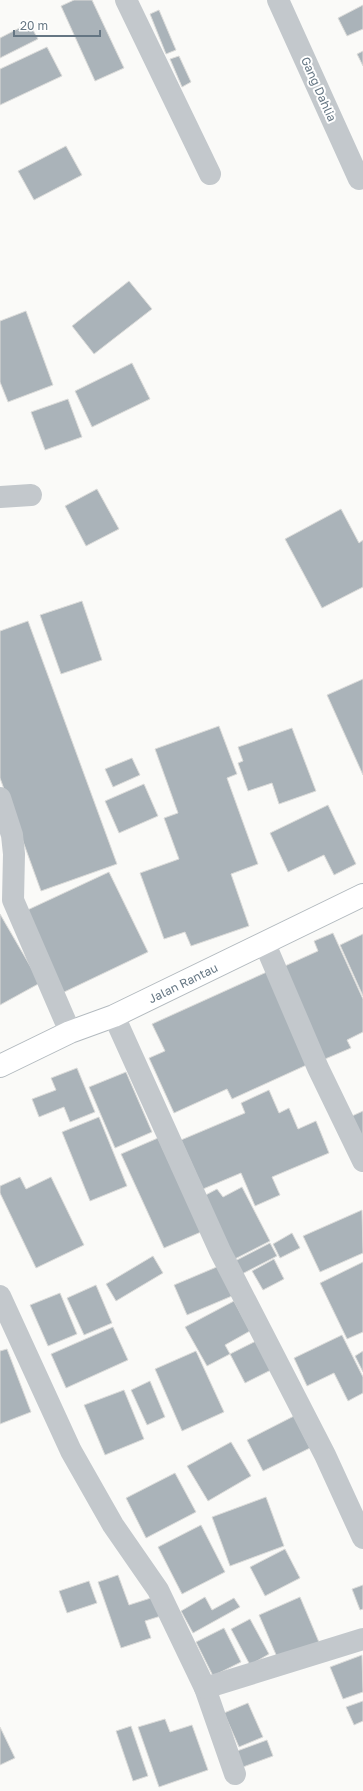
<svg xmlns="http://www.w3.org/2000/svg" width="363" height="1791" viewBox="0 0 363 1791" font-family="'Golos Text',sans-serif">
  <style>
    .building { fill: #aab3b9; stroke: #dcdcda }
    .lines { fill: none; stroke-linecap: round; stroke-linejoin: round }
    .secondary-casing { stroke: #b3babf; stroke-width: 24 }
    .street { stroke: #c3c8cc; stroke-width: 22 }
    .secondary { stroke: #fff; stroke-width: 22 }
    .labels { text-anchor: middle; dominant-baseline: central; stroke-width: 4; stroke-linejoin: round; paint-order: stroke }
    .street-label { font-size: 12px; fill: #657683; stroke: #fff }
  </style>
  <rect width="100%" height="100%" fill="#fafaf8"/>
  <g class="building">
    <polygon points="74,0 92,0 124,68 95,81 61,6"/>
    <polygon points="363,5 363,29 347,36 338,18"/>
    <polygon points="159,10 176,50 166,54 150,14"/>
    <polygon points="29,23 38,39 0,58 0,38"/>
    <polygon points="47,47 62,76 0,105 0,69"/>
    <polygon points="363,51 363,66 357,54"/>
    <polygon points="179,56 191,82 182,87 170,59"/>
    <polygon points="66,146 82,175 34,200 18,171"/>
    <polygon points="129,281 152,309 94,354 72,326"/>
    <polygon points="26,311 53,385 8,402 0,382 0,321"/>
    <polygon points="132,363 150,399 92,427 75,391"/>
    <polygon points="68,399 82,437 45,450 31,412"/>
    <polygon points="97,489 119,529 86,546 65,506"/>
    <polygon points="341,509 359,543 363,540 363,587 322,608 285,539"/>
    <polygon points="82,601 102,660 61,674 40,615"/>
    <polygon points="28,621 117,864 41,891 0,778 0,631"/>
    <polygon points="363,679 363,775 327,695"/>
    <polygon points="219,726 237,774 227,778 258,864 231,874 249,926 191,946 185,932 164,939 140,873 179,859 164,818 178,813 155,749"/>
    <polygon points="292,728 316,791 279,804 272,783 248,791 238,763 243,761 238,747"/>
    <polygon points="132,758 140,775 113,787 105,769"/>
    <polygon points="144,784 158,816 119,833 105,801"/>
    <polygon points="328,805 356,864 334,875 324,855 288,872 270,833"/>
    <polygon points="109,872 148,952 60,994 21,913"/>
    <polygon points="0,914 40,983 0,1005"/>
    <polygon points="333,933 363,999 363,1032 347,1040 351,1048 318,1062 276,970 318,951 314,941"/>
    <polygon points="363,934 363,996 340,945"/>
    <polygon points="269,971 311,1063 232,1099 227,1089 174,1113 149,1058 165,1051 152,1024"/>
    <polygon points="77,1068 95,1112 70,1122 64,1107 39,1117 32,1099 56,1090 51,1078"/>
    <polygon points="126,1072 152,1132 115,1148 89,1087"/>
    <polygon points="269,1090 279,1113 289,1108 298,1129 316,1121 329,1153 272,1177 280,1195 255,1206 241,1173 203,1189 181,1140 245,1113 241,1103"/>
    <polygon points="363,1111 363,1139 352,1116"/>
    <polygon points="99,1117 127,1186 90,1201 62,1132"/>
    <polygon points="158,1138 201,1232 164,1248 121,1154"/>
    <polygon points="20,1177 26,1189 51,1177 84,1245 36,1268 0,1193 0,1186"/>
    <polygon points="242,1187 270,1241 229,1262 202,1197 217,1189 223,1197"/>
    <polygon points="362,1210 363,1253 320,1272 303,1236"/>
    <polygon points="292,1233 300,1248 280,1258 273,1244"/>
    <polygon points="270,1243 277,1256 240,1275 233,1262"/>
    <polygon points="153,1256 163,1273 116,1301 106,1284"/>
    <polygon points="274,1259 284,1279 263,1290 252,1271"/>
    <polygon points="363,1262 363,1332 347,1339 320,1283"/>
    <polygon points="219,1266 232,1296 187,1315 174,1285"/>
    <polygon points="96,1285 112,1323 84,1335 67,1298"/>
    <polygon points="60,1293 77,1334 48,1346 30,1305"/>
    <polygon points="234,1301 250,1331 225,1345 230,1354 207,1366 185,1327"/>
    <polygon points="113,1327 128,1360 66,1388 51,1354"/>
    <polygon points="342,1335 363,1377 363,1393 348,1401 334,1373 307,1386 294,1358"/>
    <polygon points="256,1341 271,1370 245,1383 230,1354"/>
    <polygon points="7,1349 31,1412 0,1424 0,1351"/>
    <polygon points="196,1351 224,1412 182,1431 155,1369"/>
    <polygon points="363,1351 363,1372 355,1356"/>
    <polygon points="150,1381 165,1417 147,1425 131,1390"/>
    <polygon points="124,1390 144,1439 105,1455 84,1405"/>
    <polygon points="294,1416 310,1448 263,1471 247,1440"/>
    <polygon points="231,1442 251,1476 208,1501 187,1466"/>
    <polygon points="175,1473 196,1512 146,1538 126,1498"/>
    <polygon points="266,1497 284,1546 230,1566 212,1517"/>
    <polygon points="201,1525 225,1572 182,1594 158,1547"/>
    <polygon points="285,1549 300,1578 265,1596 250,1567"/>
    <polygon points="118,1575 129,1605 157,1596 164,1615 145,1621 151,1638 121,1648 98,1582"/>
    <polygon points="89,1581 97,1603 67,1613 59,1591"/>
    <polygon points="363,1585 363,1609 360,1610 352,1589"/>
    <polygon points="205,1597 212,1610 234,1598 240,1607 193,1633 181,1611"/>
    <polygon points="300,1597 321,1647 280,1664 259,1615"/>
    <polygon points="250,1619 269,1654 250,1665 231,1629"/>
    <polygon points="224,1628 241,1662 213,1676 196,1642"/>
    <polygon points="362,1655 363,1692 343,1699 330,1667"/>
    <polygon points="363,1701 363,1721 354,1725 346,1707"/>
    <polygon points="248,1703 263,1737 239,1747 224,1713"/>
    <polygon points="165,1719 170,1732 192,1725 208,1770 159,1787 138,1727"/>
    <polygon points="131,1726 148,1776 133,1781 116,1731"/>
    <polygon points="0,1727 15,1758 0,1765"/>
    <polygon points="267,1740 273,1756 243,1767 237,1751"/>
  </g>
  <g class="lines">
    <g class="secondary-casing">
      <polyline id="secondary" points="0,1066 70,1032 114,1016 363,895"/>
    </g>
    <g class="street">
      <polyline points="126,0 210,174"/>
      <polyline points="278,0 359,179"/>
      <polyline points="0,497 31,495"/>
      <polyline points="0,798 12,835 14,854 13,900 70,1032"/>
      <polyline points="265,944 318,1068 363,1161"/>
      <polyline points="114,1016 220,1251 325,1455 363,1538"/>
      <polyline points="0,1296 71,1451 113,1525 158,1590 205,1688 235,1774"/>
      <polyline points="205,1688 363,1639"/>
    </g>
    <use href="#secondary" class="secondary"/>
  </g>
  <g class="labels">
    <g class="street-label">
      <text transform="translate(319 89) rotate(66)">Gang Dahlia</text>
      <text transform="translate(183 983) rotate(-26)">Jalan Rantau</text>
    </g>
  </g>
  <path d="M14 30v6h86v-6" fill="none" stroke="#657683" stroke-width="2"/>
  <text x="20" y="30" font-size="12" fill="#657683" stroke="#ffffff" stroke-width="3" paint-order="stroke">20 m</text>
</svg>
